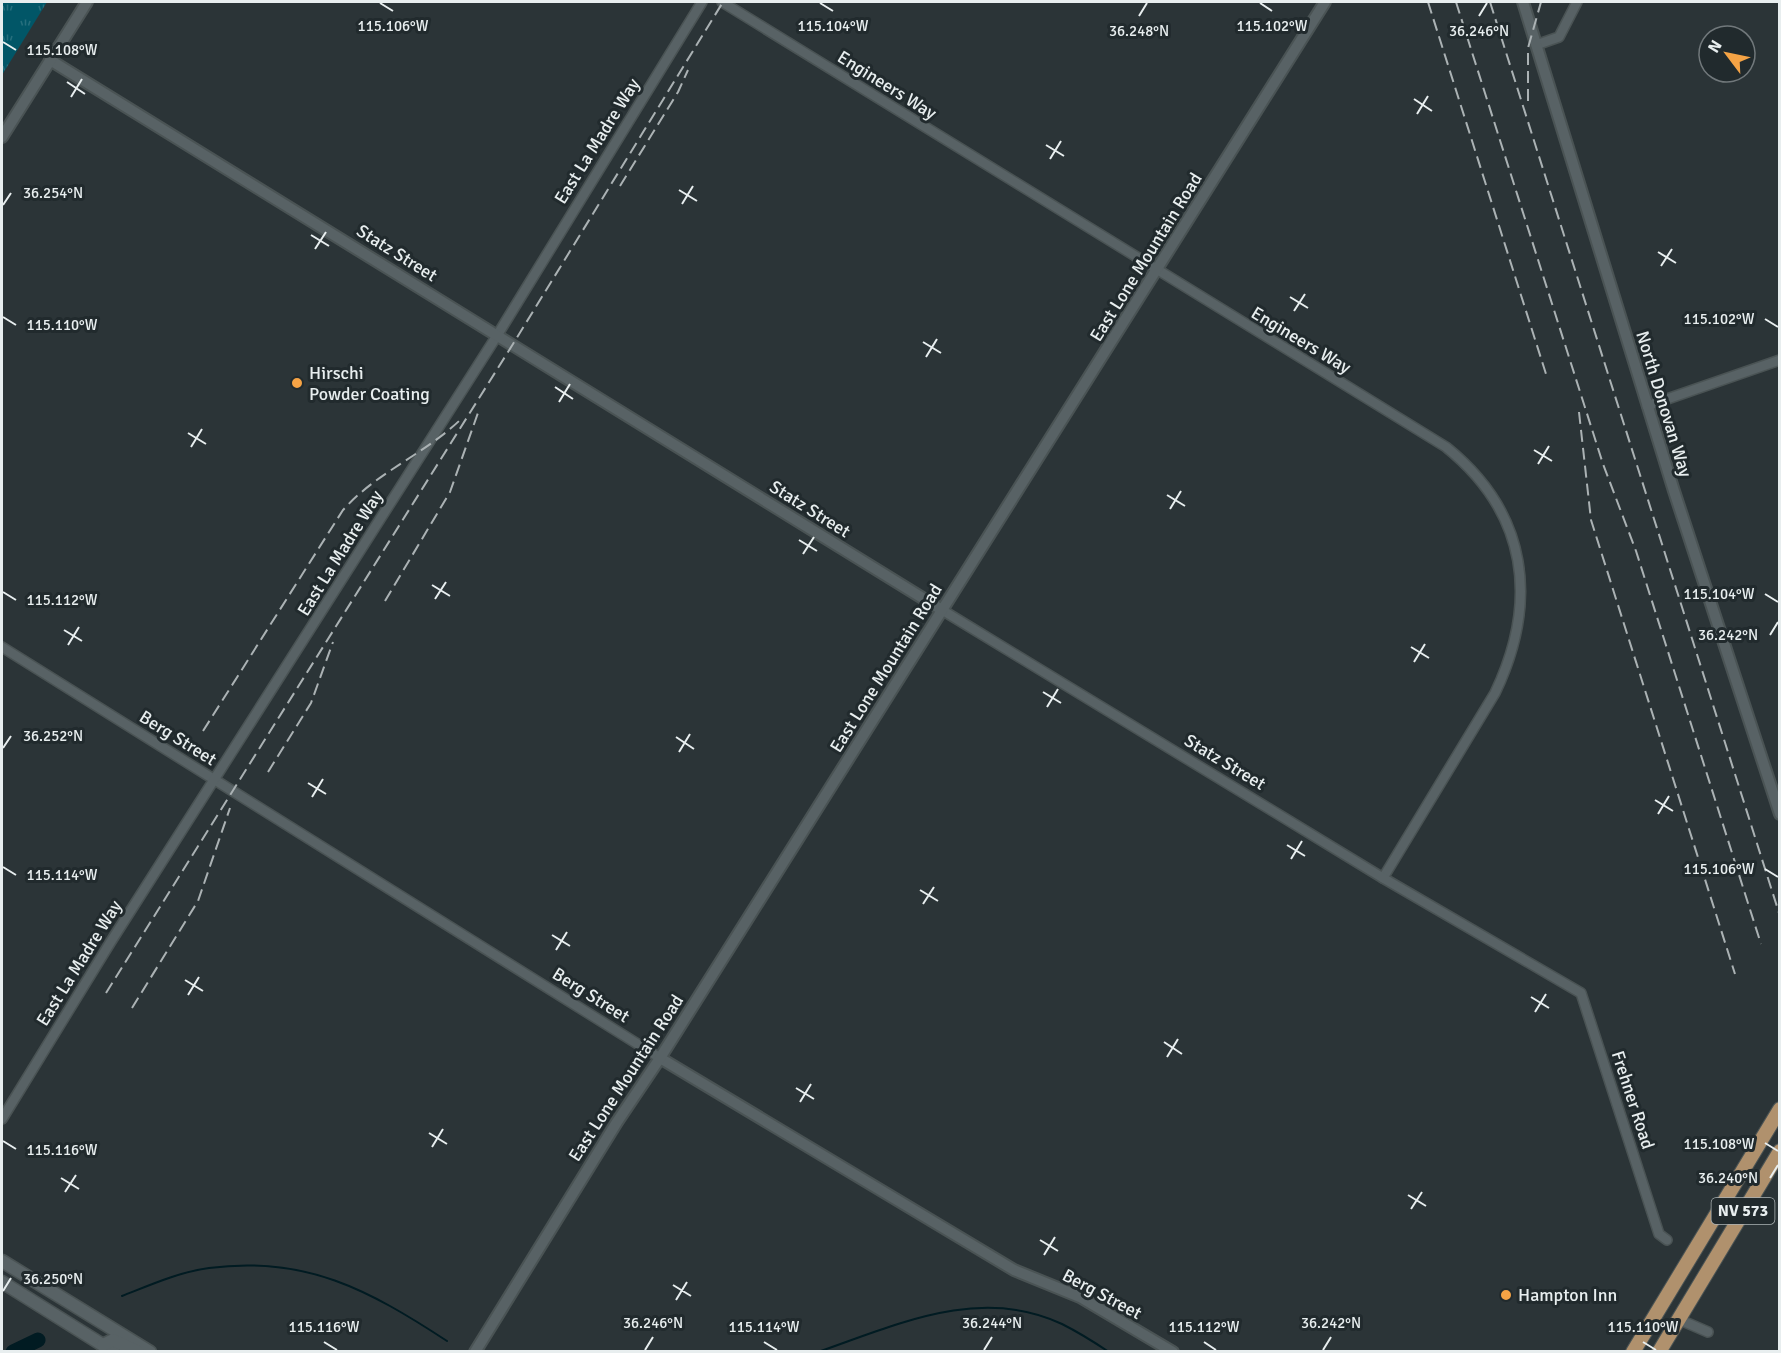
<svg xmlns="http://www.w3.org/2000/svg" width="1781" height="1353" viewBox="0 0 1781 1353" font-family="Signika,sans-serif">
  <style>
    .grass { fill: url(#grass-tufts) }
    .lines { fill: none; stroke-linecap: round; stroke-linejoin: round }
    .stream { stroke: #011b22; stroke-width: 2 }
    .river { stroke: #011b22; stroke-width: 15 }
    .minor-casing { stroke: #4a5354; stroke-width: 12 }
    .tertiary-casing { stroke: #4a5354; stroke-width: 14 }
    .secondary-casing { stroke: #4a5354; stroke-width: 15 }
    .primary-casing { stroke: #4a5354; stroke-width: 16 }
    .minor { stroke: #586265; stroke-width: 9 }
    .tertiary { stroke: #586265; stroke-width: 10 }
    .secondary { stroke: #586265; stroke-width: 12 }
    .primary { stroke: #b0916d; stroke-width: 14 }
    .rail { stroke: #abb2b4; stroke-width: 2; stroke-dasharray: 12 6; stroke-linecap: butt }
    .ticks { fill: none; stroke: #e8eeef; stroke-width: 2 }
    .poi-dot { fill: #f5a345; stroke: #212a2d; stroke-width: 2 }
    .labels { text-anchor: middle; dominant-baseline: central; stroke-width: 6; stroke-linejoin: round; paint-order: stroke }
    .shield { fill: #212a2d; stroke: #acb3b5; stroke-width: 1.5 }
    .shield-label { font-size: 16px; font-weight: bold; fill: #e8eeef }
    .street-label { font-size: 18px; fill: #e8eeef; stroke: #212a2d }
    .poi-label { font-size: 18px; fill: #e8eeef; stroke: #212a2d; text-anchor: start }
    .ticks-label { font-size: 15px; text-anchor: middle; fill: #e8eeef; stroke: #212a2d; stroke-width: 6; stroke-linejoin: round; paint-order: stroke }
  </style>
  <defs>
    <pattern id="grass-tufts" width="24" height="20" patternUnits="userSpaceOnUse" patternTransform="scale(1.5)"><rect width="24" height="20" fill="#015667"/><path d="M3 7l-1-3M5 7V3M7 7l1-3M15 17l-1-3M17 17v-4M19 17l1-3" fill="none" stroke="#266f7d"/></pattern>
  </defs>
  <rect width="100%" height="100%" fill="#2b3437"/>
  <polygon class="grass" points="2,2 47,2 2,75"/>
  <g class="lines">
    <g class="stream">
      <path d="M122,1296C150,1285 179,1272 209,1268C305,1255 369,1290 447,1341"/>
      <path d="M818,1352C896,1325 980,1285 1062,1324C1078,1332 1094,1342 1109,1352"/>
    </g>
    <polyline class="river" points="13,1352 38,1340"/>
    <g class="minor-casing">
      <g id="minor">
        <path d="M722,2L1446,447C1528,513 1539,601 1495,693L1383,878"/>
        <polyline points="1536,45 1559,37 1577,2"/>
        <polyline points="1647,406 1780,360"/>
        <polyline points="942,610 1383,878 1581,993 1659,1234 1667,1240"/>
        <polyline points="2,647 660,1058"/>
        <polyline points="2,1119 110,943 498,334 702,2"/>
        <polyline points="1678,1319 1708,1332"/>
      </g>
    </g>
    <g class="tertiary-casing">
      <g id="tertiary">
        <polyline points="1523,2 1674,491 1780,814"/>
        <polyline points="50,60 942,610"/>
        <polyline points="2,137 87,2"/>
        <polyline points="660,1058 1014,1270 1080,1297 1173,1352"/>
        <polyline points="475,1352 617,1122 660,1058 1325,2"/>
      </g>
    </g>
    <g class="secondary-casing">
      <g id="secondary">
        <polyline points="2,1261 150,1352"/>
        <polyline points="2,1282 114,1352"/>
        <polyline points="103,1345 113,1340 138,1352"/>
      </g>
    </g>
    <g class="primary-casing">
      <g id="primary">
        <polyline points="1633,1352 1780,1109"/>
        <polyline points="1659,1352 1780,1151"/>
      </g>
    </g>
    <use href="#minor" class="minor"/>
    <use href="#tertiary" class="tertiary"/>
    <use href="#secondary" class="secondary"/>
    <use href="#primary" class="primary"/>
    <g class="rail">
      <polyline points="1428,2 1546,374"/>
      <polyline points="1456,2 1603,464 1636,551 1761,944"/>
      <polyline points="1490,2 1780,916"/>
      <polyline points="1528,101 1528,48 1541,2"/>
      <polyline points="620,186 678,92 688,70"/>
      <polyline points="1579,412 1591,520 1735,974"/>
      <polyline points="385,601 450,492 479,410"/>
      <path d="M203,731L343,510C377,472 423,455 459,421"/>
      <polyline points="268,772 311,703 333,642"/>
      <polyline points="106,993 513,344 723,2"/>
      <polyline points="132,1008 198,901 230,808"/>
    </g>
  </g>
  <path class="ticks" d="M380,3L393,11M820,3L833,11M1260,3L1272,11M1139,16L1147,3M1479,16L1487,3M3,42L16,50M67,82L85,94M71,97L82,79M1414,99L1432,111M1417,114L1428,96M1046,145L1064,156M1050,159L1061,141M679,190L697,201M682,204L693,186M3,205L11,193M311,235L329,246M315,249L326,232M1658,252L1676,263M1661,266L1672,249M1290,297L1308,308M1294,311L1305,294M3,317L16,325M1765,319L1778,327M923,342L941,353M926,357L937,339M555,387L573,399M559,402L570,384M188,433L206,444M191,447L202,429M1534,450L1552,461M1538,464L1549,446M1167,495L1185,506M1170,509L1181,491M799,540L817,551M803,554L814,537M432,585L450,596M3,592L16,600M1765,594L1778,602M435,599L446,582M64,630L82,641M1770,635L1778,622M68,645L79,627M1411,647L1429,658M1414,662L1425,644M1043,692L1061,703M1047,707L1058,689M676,737L694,749M3,748L11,736M679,752L690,734M308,783L326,794M312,797L323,779M1655,800L1673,811M1658,814L1669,796M1287,845L1305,856M1291,859L1302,841M3,867L16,875M1765,869L1778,877M920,890L938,901M923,904L934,887M552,935L570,946M556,950L567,932M185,980L203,991M188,995L199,977M1531,997L1549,1008M1535,1012L1546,994M1164,1042L1182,1054M1167,1057L1178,1039M796,1088L814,1099M800,1102L811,1084M429,1133L447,1144M3,1141L16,1149M1765,1143L1778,1151M432,1147L443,1129M61,1178L79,1189M1770,1178L1778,1165M65,1192L76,1175M1408,1195L1426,1206M1411,1209L1422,1192M1040,1240L1058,1251M1044,1255L1055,1237M673,1285L691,1296M3,1291L11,1278M676,1300L687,1282M324,1342L337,1350M764,1342L777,1350M1204,1342L1216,1350M1643,1342L1656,1350M645,1350L653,1337M984,1350L992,1337M1323,1350L1331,1337"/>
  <g class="poi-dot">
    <circle cx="297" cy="383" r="6"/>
    <circle cx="1506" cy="1295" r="6"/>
  </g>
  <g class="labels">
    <rect class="shield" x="1711.5" y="1198" width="63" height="26" rx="4.5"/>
    <g class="shield-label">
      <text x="1743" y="1211">NV 573</text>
    </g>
    <g class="street-label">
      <text transform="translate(887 85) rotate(32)">Engineers Way</text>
      <text transform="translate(597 141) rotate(-58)">East La Madre Way</text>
      <text transform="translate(397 253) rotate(32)">Statz Street</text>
      <text transform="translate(1146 257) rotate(-58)">East Lone Mountain Road</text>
      <text transform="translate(1301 340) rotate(31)">Engineers Way</text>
      <text transform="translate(1664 404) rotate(73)">North Donovan Way</text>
      <text transform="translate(810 509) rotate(32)">Statz Street</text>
      <text transform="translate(340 553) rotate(-58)">East La Madre Way</text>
      <text transform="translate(886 668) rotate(-58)">East Lone Mountain Road</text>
      <text transform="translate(178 738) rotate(32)">Berg Street</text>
      <text transform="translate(1225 762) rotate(31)">Statz Street</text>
      <text transform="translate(79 963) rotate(-58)">East La Madre Way</text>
      <text transform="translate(591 995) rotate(32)">Berg Street</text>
      <text transform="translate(626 1078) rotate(-57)">East Lone Mountain Road</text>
      <text transform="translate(1633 1100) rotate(72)">Frehner Road</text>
      <text transform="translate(1102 1294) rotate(28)">Berg Street</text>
    </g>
    <g class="poi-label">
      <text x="309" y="373">Hirschi<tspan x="309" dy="21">Powder Coating</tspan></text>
      <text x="1518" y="1295">Hampton Inn</text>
    </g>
  </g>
  <g class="ticks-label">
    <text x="833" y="31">115.104°W</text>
    <text x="1272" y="31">115.102°W</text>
    <text x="393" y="31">115.106°W</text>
    <text x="1139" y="36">36.248°N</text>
    <text x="1479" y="36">36.246°N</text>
    <text x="62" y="55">115.108°W</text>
    <text x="53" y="198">36.254°N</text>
    <text x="1719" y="324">115.102°W</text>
    <text x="62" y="330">115.110°W</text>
    <text x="1719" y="599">115.104°W</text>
    <text x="62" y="605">115.112°W</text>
    <text x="1728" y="640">36.242°N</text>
    <text x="53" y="741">36.252°N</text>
    <text x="1719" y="874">115.106°W</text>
    <text x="62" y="880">115.114°W</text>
    <text x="1719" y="1149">115.108°W</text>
    <text x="62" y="1155">115.116°W</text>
    <text x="1728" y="1183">36.240°N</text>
    <text x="53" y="1284">36.250°N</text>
    <text x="653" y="1328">36.246°N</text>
    <text x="992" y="1328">36.244°N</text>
    <text x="1331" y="1328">36.242°N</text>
    <text x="324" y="1332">115.116°W</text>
    <text x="764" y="1332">115.114°W</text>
    <text x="1204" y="1332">115.112°W</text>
    <text x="1643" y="1332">115.110°W</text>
  </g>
  <rect width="1781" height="1353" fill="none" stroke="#e8eeef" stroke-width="6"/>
  <g transform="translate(1727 54) rotate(302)"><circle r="28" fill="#212a2d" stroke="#71787b" stroke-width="1.5"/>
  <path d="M0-4.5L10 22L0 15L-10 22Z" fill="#f5a345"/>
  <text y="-9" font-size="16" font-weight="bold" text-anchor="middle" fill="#e8eeef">N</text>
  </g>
</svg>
